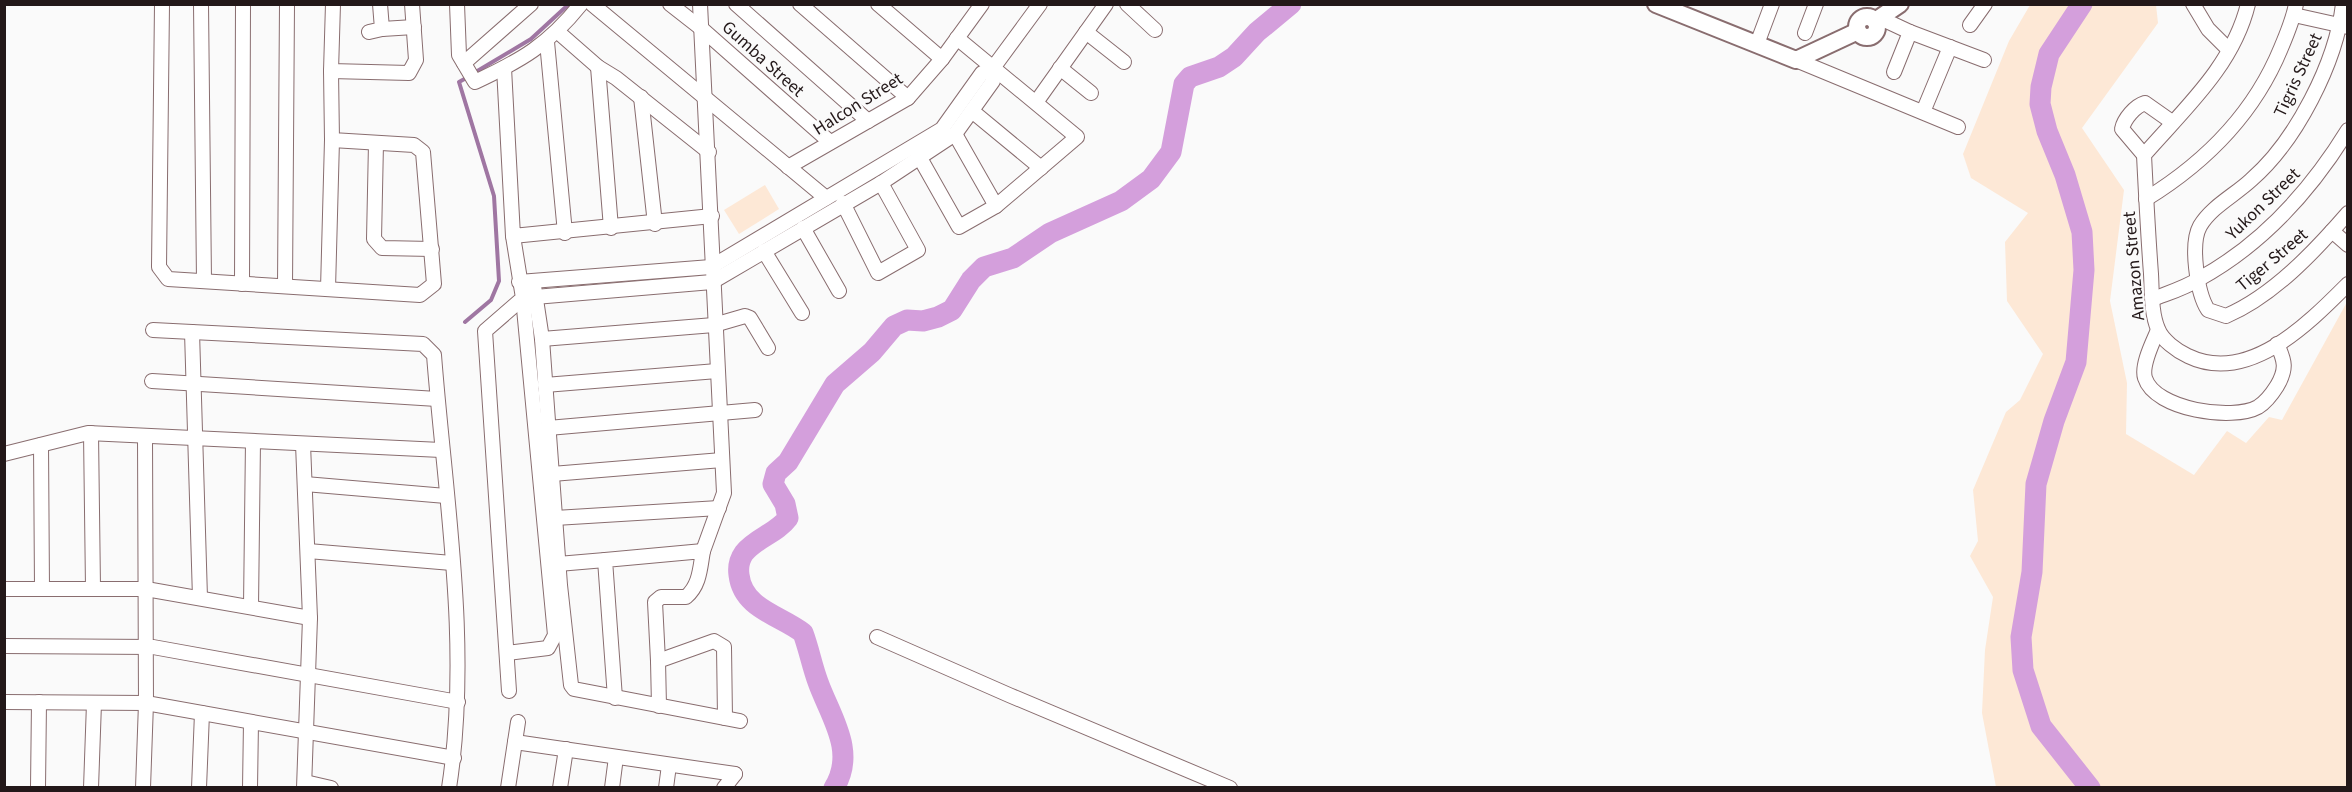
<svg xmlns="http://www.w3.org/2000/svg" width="2352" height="792" viewBox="0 0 2352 792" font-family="'Source Sans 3',sans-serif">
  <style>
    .green { fill: #fde8d6 }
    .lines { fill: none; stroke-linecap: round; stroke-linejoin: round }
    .stream { stroke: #9f76a2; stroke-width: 4 }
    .river { stroke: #d49fdc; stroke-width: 21 }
    .minor-casing { stroke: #896d6f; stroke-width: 16 }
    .tertiary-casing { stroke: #896d6f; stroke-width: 20 }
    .minor { stroke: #fff; stroke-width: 14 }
    .tertiary { stroke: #fff; stroke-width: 16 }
    .labels { text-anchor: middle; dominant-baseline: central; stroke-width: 4.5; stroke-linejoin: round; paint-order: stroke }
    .street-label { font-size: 18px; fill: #231819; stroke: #fafafa }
  </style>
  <rect width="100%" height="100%" fill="#fafafa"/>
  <g class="green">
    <polygon points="2030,5 2156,5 2158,23 2082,128 2124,190 2110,301 2127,383 2126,434 2194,475 2227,431 2246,443 2269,417 2282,420 2347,302 2347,787 1996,787 1982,713 1985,650 1993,597 1970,556 1978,541 1973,490 2006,412 2020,400 2043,354 2007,301 2005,242 2028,213 1971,178 1963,154 2009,41"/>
    <polygon points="765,185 779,209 739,234 724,210"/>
  </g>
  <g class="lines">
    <g class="stream">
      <polyline points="474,73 531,39 569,4"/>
      <polyline points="465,322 491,300 499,281 494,196 459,82 468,77"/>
    </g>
    <g class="river">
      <polyline points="2082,4 2049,54 2041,87 2040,104 2047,131 2065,175 2082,232 2084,270 2076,362 2054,421 2036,484 2032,572 2021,637 2023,670 2041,726 2090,788"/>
      <path d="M834,788C857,751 830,716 818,682C812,666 809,649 803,633C780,615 743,609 739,575C738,568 739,560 744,553C756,538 777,533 788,518L785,504L773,484L776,473L788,462L835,384L872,352L894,326L907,320L923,321L938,317L952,310L971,280L984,267L1013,258L1050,233L1121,201L1151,179L1171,152L1184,84L1190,77L1219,67L1234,57L1257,32L1291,4"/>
    </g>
    <g class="minor-casing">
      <g id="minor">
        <polyline points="162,4 159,267 168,279 420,295 434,284 423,152 414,145 332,140 331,71"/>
        <polyline points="201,4 204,281"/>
        <polyline points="333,4 331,71 409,73 416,60 412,4"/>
        <path d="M457,4L459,55L475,82C522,60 548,45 581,4"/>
        <polyline points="592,4 826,198"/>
        <polyline points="670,4 702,29 830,142"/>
        <polyline points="700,4 724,493 703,551"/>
        <polyline points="736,4 868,121"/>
        <polyline points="800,4 908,98"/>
        <polyline points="878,4 942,59"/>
        <polyline points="1127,4 1155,30"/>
        <polyline points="2193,4 2208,29 2229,50"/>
        <path d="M2248,4C2233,66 2184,109 2144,155C2146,195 2148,234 2151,274C2152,291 2151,313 2158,329C2162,340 2177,351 2188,356C2248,385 2308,324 2348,284"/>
        <path d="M2343,4C2336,63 2296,141 2251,180C2235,195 2211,207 2200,226C2190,244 2197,293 2208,310L2226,316C2273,296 2315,251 2348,213"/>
        <polyline points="2294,15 2348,27"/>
        <polyline points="1880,18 1910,32 1984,60"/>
        <polyline points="1970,25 1985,4"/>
        <polyline points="382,29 414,27"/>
        <polyline points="369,32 382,29 380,4"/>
        <polyline points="558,32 598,67"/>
        <polyline points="1086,32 1124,62"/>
        <polyline points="1805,33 1816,4"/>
        <polyline points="547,42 565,233"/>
        <polyline points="1757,44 1772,4"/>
        <polyline points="1796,60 1958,127"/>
        <polyline points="464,63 531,4"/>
        <polyline points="504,68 513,236 712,216"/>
        <polyline points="1060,68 1091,93"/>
        <polyline points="1894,72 1910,32"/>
        <polyline points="641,97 655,224"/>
        <polyline points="1037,101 1106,4"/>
        <polyline points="972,111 1041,168"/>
        <polyline points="1923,112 1950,47"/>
        <polyline points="955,134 996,206"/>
        <polyline points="376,143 374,239 382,248 432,249"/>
        <path d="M2144,155L2122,129C2124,119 2135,106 2145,103L2172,122"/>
        <polyline points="920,158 959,227 996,206 1077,137 957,38"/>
        <polyline points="788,167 908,98 942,59 982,4"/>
        <path d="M2146,199C2206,162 2254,114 2281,48C2287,34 2293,20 2296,4"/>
        <polyline points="843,203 878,273 918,250 881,183"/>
        <polyline points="611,228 598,67 616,78 709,152"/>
        <polyline points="803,228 839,291"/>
        <polyline points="2332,231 2348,245"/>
        <polyline points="764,251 802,313"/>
        <polyline points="519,282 711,267 942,129 982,73 993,68 1040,4"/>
        <polyline points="242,284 243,4"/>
        <polyline points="285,286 287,4"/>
        <polyline points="534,286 542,339 560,585 571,685 574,689 740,721"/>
        <polyline points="328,289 332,140"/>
        <path d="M2153,299C2168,293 2185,288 2199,279C2261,245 2311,190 2348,130"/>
        <path d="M153,330L423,344L434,355C445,498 471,645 449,788"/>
        <path d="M2158,330C2153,342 2141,365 2145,378C2155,410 2233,421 2258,407C2266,402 2272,394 2277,386C2287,369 2285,361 2277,344"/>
        <polyline points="192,332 200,598"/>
        <polyline points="542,339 714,325 745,316 750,318 768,348"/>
        <polyline points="152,381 437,399"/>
        <polyline points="545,385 717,371"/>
        <polyline points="548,428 755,410"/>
        <polyline points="91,433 93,588"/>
        <polyline points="303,444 310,618 304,788"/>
        <polyline points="41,445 42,588"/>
        <polyline points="4,454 88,433 441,450"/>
        <polyline points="552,474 722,460"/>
        <polyline points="305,484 446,496"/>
        <polyline points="555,518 719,508"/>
        <polyline points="308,551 452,563"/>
        <polyline points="558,564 605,560"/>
        <polyline points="4,589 146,589 310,618"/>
        <polyline points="251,607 253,441"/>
        <polyline points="877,637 1009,695 1230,788"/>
        <polyline points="4,646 153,647 458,702"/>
        <polyline points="507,653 548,648 555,635 523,298 712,282 881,183 955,134 993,81 993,68"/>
        <polyline points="509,691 485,331 523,298 513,236"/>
        <path d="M615,698L605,560L703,551C700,568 700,585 686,597H661L655,602L658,661"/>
        <polyline points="4,702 146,703 454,758"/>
        <polyline points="659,706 658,661 714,641 724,647 725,718"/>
        <polyline points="515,742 735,774"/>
        <polyline points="305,782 331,788"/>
        <polyline points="38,788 39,702"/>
        <polyline points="91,788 94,703"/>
        <polyline points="143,788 146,703 145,436"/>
        <polyline points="199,788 202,713"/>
        <polyline points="250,788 251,722"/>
        <polyline points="508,788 518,722"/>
        <polyline points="560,788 566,749"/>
        <polyline points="612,788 616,757"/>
        <polyline points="666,788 669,765"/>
        <polyline points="724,788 735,774"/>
      </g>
    </g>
    <g class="tertiary-casing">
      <g id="tertiary">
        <polyline points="1656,4 1796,60 1858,31"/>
        <circle cx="1867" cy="27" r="10"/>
        <polyline points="1875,21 1900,4"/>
      </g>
    </g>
    <use href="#minor" class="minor"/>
    <use href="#tertiary" class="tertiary"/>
  </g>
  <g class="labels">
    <g class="street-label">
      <text transform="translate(763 59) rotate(42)">Gumba Street</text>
      <text transform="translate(2298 75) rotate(-65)">Tigris Street</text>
      <text transform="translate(858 104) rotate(-32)">Halcon Street</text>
      <text transform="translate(2263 204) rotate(-44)">Yukon Street</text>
      <text transform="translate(2272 260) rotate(-40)">Tiger Street</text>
      <text transform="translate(2134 266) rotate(-95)">Amazon Street</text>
    </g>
  </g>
  <rect width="2352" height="792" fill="none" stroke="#231819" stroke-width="12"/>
</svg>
